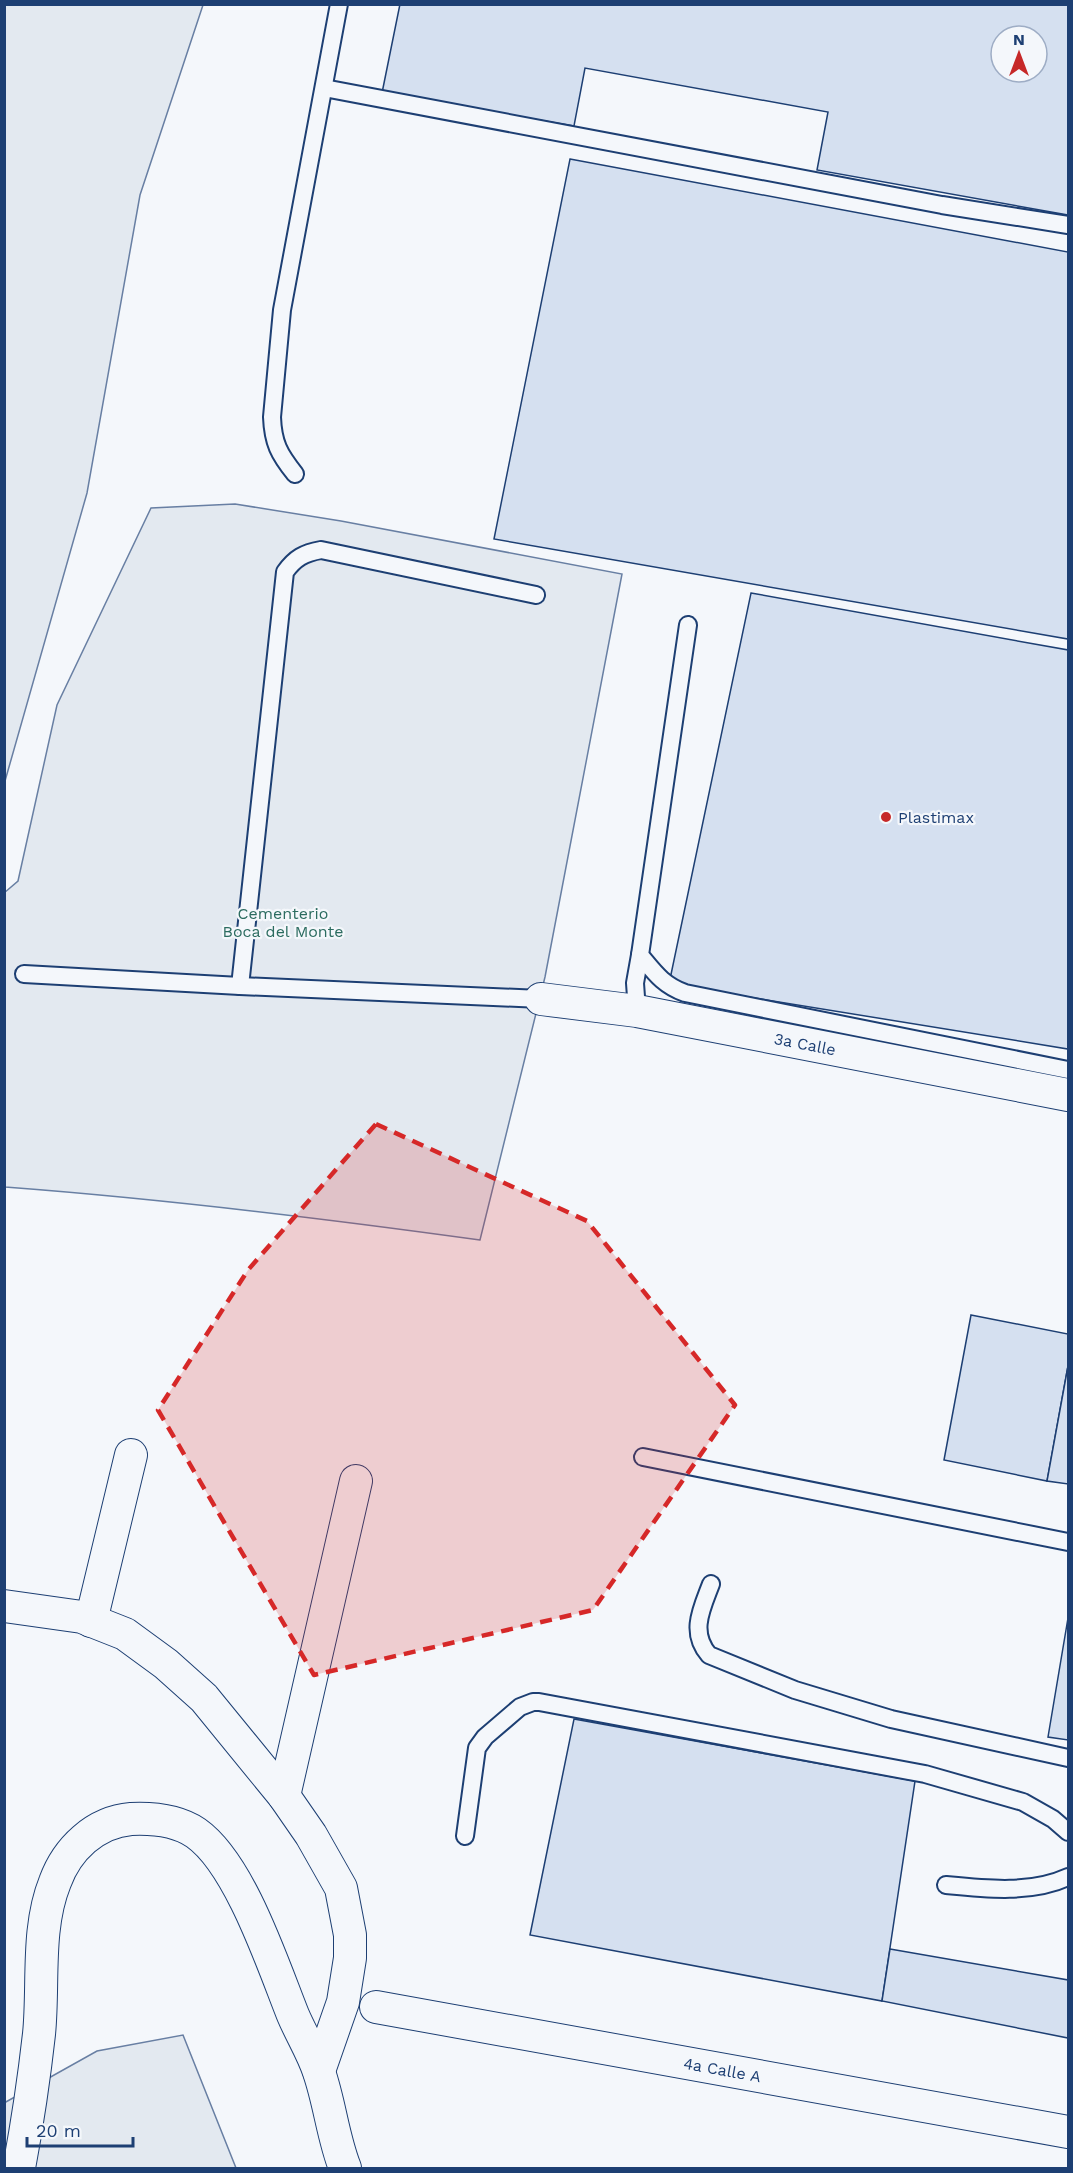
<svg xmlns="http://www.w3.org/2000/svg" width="1073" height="2173" viewBox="0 0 1073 2173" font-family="'Work Sans',sans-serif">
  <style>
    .green { fill: #e3e9f0; stroke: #687fa3; stroke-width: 1.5 }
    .building { fill: #d5e0f0; stroke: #1d3f73; stroke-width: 1.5; fill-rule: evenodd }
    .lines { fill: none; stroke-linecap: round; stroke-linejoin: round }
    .service-casing { stroke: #1d3f73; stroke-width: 20 }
    .minor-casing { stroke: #1d3f73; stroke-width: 34 }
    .service { stroke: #f4f7fb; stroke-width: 16 }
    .minor { stroke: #f4f7fb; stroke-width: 32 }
    .marked { fill: #d62828; fill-opacity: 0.2; stroke: #d62828; stroke-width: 4.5; stroke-dasharray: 12 8; stroke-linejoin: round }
    .poi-dot { fill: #c62828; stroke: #f4f7fb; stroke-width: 2 }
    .labels { text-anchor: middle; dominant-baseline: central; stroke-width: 4.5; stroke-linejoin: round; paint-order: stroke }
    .poi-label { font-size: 16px; fill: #1d3f73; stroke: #f4f7fb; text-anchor: start }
    .park-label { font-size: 16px; fill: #2c6c60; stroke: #f4f7fb }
    .street-label { font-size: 16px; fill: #1d3f73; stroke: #f4f7fb }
  </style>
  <rect width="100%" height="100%" fill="#f4f7fb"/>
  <g class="green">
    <polygon points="5,4 203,5 140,195 87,493 5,781"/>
    <path d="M235,504L341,521L622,574L545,977L480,1240C321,1218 164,1199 5,1187L4,893L18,881L57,705L151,508Z"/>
    <polygon points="183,2035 236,2168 5,2168 4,2103 97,2051"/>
  </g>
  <g class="building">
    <path d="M400,4H1068V215L817,170L828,112L585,68L574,126L382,93ZM1001,36H1037V72H1001Z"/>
    <polygon points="570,159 1068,252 1068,639 494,539"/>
    <polygon points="751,593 1068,650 1068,1049 669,984"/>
    <polygon points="971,1315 1068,1334 1068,1366 1047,1481 944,1460"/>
    <polygon points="1068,1366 1068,1484 1047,1481"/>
    <polygon points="1068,1618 1068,1740 1048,1737"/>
    <polygon points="574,1719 915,1781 882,2001 530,1935"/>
    <polygon points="890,1949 1068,1980 1068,2038 882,2001"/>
  </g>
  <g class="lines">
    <g class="service-casing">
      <g id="service">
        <polyline points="324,88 942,205 1068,225"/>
        <path d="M295,474C279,454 273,443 272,417L282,310L339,4"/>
        <path d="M688,625L640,955C655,973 663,985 685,993L1068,1070"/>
        <polyline points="24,974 240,986 541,999"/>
        <path d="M240,986L285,572C295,558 304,553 321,550L536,595"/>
        <polyline points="637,1011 635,983 640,955"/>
        <polyline points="643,1457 1068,1542"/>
        <path d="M711,1584C702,1608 689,1632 709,1655L795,1690L891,1719L1068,1758"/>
        <polyline points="465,1836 477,1748 485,1737 520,1707 533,1702 539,1702 925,1774 1023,1802 1053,1819 1068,1832"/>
        <path d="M946,1885C986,1889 1031,1894 1068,1877"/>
      </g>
    </g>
    <g class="minor-casing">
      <g id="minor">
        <path id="s1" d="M541,999L637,1011L1068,1095"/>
        <polyline points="4,1606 82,1617 125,1634 166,1664 204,1698 284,1796 311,1835 341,1888 350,1935 350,1958 343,2002 319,2071"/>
        <polyline points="91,1621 131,1455"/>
        <polyline points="284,1796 356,1481"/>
        <path id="s2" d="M376,2007L1068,2132"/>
        <path d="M19,2168C27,2125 34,2079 39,2034C44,1985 36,1929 55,1882C67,1849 95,1822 131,1819C153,1818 177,1820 196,1833C240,1864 273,1965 293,2015C301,2034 313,2053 319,2072C330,2104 333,2138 345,2168"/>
      </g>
    </g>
    <use href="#service" class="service"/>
    <use href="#minor" class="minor"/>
  </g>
  <path class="marked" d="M376,1124L587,1221L735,1405L593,1610L314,1675L158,1410L248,1270Z"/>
  <circle class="poi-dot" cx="886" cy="817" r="6"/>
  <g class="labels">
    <g class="poi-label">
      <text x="898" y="817">Plastimax</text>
    </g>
    <g class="park-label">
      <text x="283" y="913">Cementerio<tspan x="283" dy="18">Boca del Monte</tspan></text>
    </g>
    <g class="street-label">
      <text stroke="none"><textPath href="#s1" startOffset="268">3a Calle</textPath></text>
      <text stroke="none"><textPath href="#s2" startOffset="352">4a Calle A</textPath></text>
    </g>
  </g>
  <rect width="1073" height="2173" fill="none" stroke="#1d3f73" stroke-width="12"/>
  <g transform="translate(1019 54)"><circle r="28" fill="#f4f7fb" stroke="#9eadc5" stroke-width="1.5"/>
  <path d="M0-4.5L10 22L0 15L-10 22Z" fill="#c62828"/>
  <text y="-9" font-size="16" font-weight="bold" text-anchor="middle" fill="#1d3f73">N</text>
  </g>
  <path d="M27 2137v9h106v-9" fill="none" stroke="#1d3f73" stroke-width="3"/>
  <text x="36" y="2137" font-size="18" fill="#1d3f73" stroke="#f4f7fb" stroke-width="4.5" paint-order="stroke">20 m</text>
</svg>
